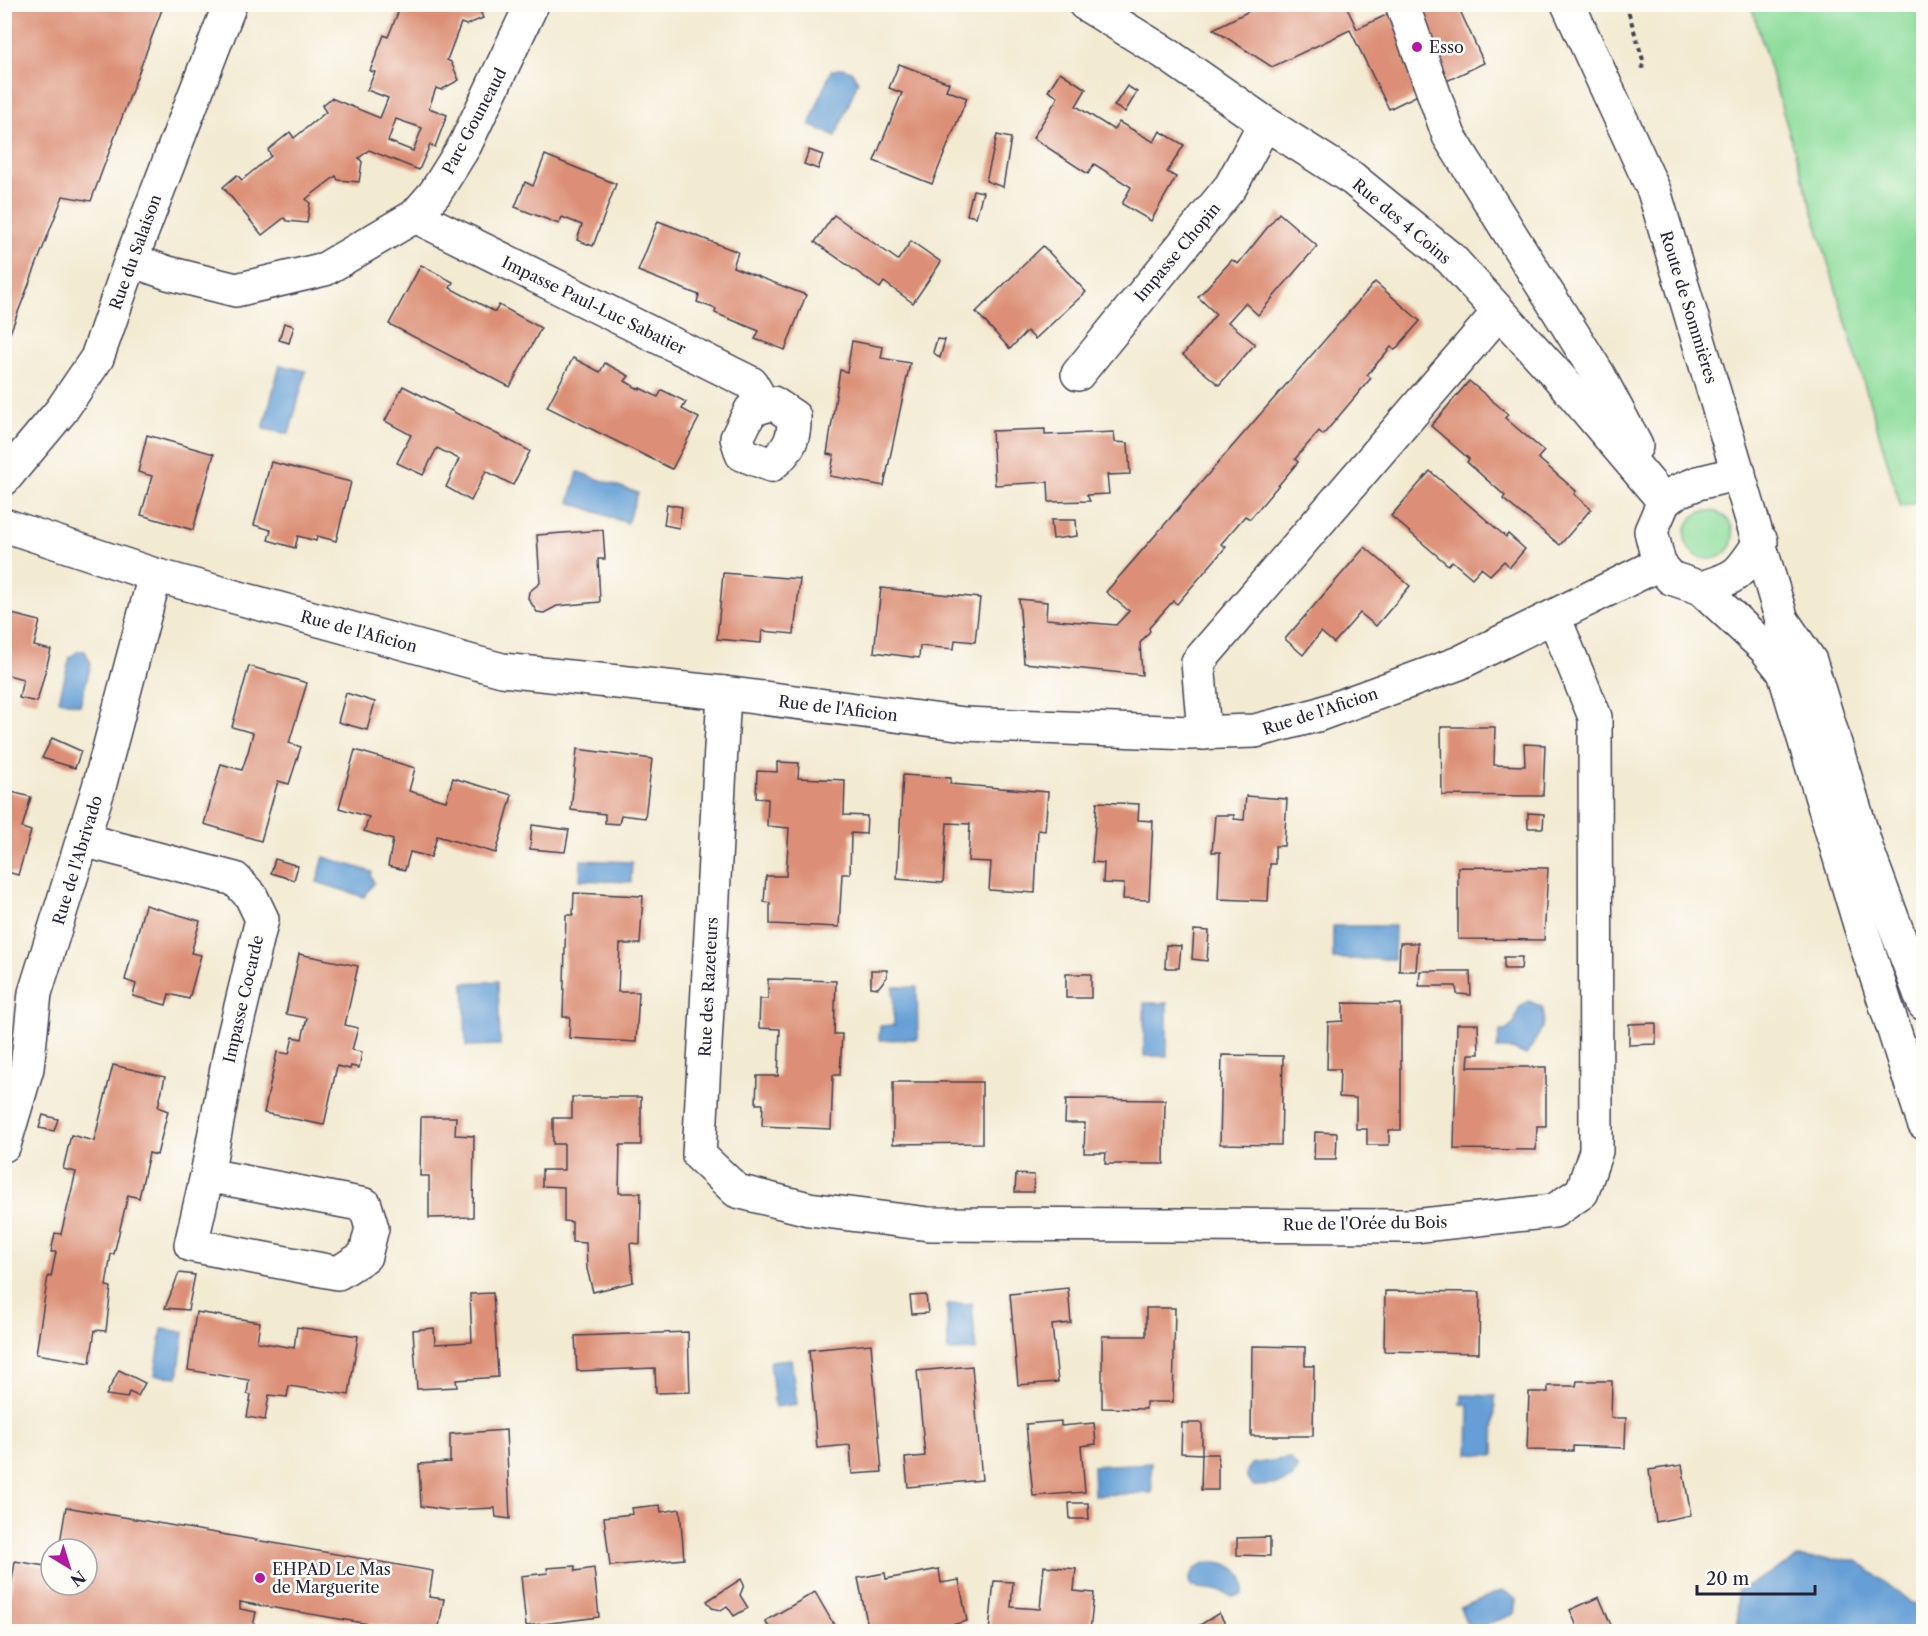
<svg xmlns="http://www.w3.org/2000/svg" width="1928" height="1636" viewBox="0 0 1928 1636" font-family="'Libre Caslon Text',serif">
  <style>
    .green { fill: #8edd9c; stroke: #58806c; stroke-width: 1.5 }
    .water { fill: #659fd5; stroke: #446088; stroke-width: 1.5 }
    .building { fill: #dc8f76; fill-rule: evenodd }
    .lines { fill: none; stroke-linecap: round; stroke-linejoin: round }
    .minor-casing { stroke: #414052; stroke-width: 36 }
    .major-casing { stroke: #414052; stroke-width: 36 }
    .path { stroke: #414052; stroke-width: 4; stroke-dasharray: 4.5 4.5; stroke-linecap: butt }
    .minor { stroke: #fff; stroke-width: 33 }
    .major { stroke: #fff; stroke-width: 33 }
    .poi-dot { fill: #b5179e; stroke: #fdfcf7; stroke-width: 2 }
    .labels { text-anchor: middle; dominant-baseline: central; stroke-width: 5; stroke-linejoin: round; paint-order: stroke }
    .poi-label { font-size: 16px; fill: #22223b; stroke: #fdfcf7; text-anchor: start }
    .street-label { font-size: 16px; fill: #22223b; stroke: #fdfcf7 }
  </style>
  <rect width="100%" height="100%" fill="#fdfcf7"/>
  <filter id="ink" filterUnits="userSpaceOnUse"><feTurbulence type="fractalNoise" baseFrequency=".0167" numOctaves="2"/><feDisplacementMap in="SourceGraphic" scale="12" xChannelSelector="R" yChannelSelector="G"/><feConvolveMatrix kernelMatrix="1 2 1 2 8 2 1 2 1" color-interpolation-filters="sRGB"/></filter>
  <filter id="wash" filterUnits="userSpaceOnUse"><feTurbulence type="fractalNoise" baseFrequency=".008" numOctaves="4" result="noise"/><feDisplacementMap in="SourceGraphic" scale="24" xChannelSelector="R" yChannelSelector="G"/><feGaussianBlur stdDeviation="1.35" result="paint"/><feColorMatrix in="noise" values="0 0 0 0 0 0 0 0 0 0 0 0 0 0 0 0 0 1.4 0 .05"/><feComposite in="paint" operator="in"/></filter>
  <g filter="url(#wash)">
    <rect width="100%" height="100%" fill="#f3ead2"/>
    <g class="green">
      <polygon points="1751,5 1923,5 1924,500 1901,507"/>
      <circle cx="1709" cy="535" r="24"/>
    </g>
    <g class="water">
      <polygon points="842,68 851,71 858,81 836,136 809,125 831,71"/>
      <polygon points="280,365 306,371 289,434 263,429"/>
      <polygon points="578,472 638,493 627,523 569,502"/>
      <polygon points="79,651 85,651 91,664 80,705 59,700 70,657"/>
      <polygon points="324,857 372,872 371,876 374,883 364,897 317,882"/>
      <polygon points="581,860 632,862 631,882 580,880"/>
      <polygon points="1333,926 1395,926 1394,959 1333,959"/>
      <polygon points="498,981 500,1045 466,1046 464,983"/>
      <polygon points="893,987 917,987 918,1039 879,1040 880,1026 894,1025"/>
      <path d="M1529,1001L1542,1007C1549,1025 1535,1040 1526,1055L1512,1049H1497L1500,1031H1505L1514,1024L1519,1008Z"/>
      <rect x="1144" y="1003" width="23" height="53"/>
      <polygon points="972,1303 976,1350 948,1351 947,1305"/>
      <polygon points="162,1329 184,1332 178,1377 155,1375"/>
      <polygon points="791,1359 797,1404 775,1407 770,1361"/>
      <polygon points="1462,1395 1495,1396 1494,1455 1468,1454 1469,1405 1461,1404"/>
      <polygon points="1290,1458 1298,1468 1292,1479 1274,1485 1254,1486 1247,1479 1247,1471 1252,1464"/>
      <polygon points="1151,1463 1152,1493 1094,1495 1093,1466"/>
      <polygon points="1798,1558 1856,1560 1913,1604 1923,1601 1923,1631 1743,1631 1738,1625 1737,1591"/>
      <path d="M1211,1562C1230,1561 1250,1573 1242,1595L1232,1597C1214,1585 1203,1592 1191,1586L1189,1581C1191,1570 1200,1563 1211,1562Z"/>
      <polygon points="1503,1590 1516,1599 1514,1614 1470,1631 1460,1608"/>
    </g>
    <g id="blocks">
      <g class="building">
        <polygon points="4,4 164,4 91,201 63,196 10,333 4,340"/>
        <path d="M396,4H477L483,18L466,25L461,23L447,60L451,62L459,80L441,90L436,88L429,108L447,115L435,147L430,145L419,170L369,150L359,158L362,162L359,182L338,180L336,176L306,199L310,203L307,223L287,221L284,218L262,235L223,187L237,175L242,180L271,156L268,150L290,132L294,138L326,112L322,106L331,98L380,118L388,98L367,90L375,72L370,71L384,35L388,37L399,10L394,7ZM396,119L422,128L413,151L388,141Z"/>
        <polygon points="1263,4 1345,4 1357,29 1409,4 1457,4 1484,63 1389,109 1350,30 1272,67 1213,29"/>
        <polygon points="899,64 949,83 946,90 967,98 932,184 874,161 902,93 889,88"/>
        <polygon points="1060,72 1086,89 1076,106 1114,130 1119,122 1154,142 1160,131 1184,145 1167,172 1176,177 1151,221 1122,204 1131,187 1094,164 1088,174 1033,138 1058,97 1048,91"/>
        <polygon points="1127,86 1137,92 1125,112 1114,106"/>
        <polygon points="997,135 1011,138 1003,187 986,181"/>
        <polygon points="809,150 823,155 818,169 804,164"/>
        <polygon points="545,155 616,184 593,246 577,240 582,225 562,217 559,224 515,207 525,182 533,186"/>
        <polygon points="973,190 983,192 976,217 967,215"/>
        <polygon points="1279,213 1317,246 1258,315 1245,303 1228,322 1255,344 1219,385 1183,355 1216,314 1198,297 1232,260 1238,264"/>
        <polygon points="834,215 898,260 911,241 941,262 913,303 884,282 880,288 815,242"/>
        <polygon points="658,221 738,252 733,267 806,295 785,350 755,339 759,331 715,313 716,309 697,302 699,295 638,271"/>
        <polygon points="1043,246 1086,292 1035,339 1027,331 1010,349 976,312"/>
        <polygon points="421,265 453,282 450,288 495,312 499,305 541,328 510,387 389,324"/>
        <polygon points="1375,282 1420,321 1395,350 1391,347 1367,375 1371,378 1323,435 1319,431 1295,459 1298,462 1250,519 1245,516 1221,544 1226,547 1177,604 1173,601 1149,628 1150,631 1140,643 1142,675 1024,663 1019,599 1047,602 1046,619 1116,625 1129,611 1106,592"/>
        <polygon points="284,323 294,326 289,343 279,340"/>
        <polygon points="937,339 945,340 940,358 933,352"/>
        <polygon points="852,341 883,347 881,358 910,363 884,486 830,476 834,455 827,454 840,370 847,372"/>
        <polygon points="573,358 600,372 605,363 629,376 625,381 640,390 640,388 658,397 662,390 686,402 682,409 699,418 672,469 547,407"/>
        <polygon points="1469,381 1508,414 1505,418 1544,451 1538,458 1576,491 1574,494 1591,509 1560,545 1503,499 1505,496 1467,462 1469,459 1431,426"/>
        <polygon points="403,386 530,451 513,485 486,471 471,501 446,487 459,459 437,448 423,475 397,463 411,435 385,421"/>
        <polygon points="1045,429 1045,435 1114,432 1115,442 1128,443 1130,474 1107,475 1109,494 1087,495 1090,501 1049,502 1048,482 995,485 992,431"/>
        <polygon points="147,435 214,454 193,530 141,515 152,476 138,472"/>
        <polygon points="271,462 351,482 336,541 317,536 316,541 298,536 295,548 268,540 271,530 254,525"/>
        <polygon points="1430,471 1506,537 1508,534 1525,549 1510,567 1504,561 1490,575 1481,568 1472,578 1452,561 1448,565 1391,516"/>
        <polygon points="667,504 682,507 679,528 664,525"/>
        <polygon points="1051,520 1076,520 1077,536 1053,539"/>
        <polygon points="603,530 605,559 598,559 600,602 557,606 544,613 537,612 528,598 529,592 540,583 537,535"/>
        <polygon points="1365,547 1410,586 1376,626 1360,613 1334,643 1321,632 1303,655 1285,639"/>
        <polygon points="723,573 800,579 794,634 762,631 761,643 717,639"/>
        <polygon points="881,588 980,598 975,642 955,640 954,649 920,646 919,658 874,652"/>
        <polygon points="4,612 40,621 34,646 51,650 37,702 19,698 23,679 4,674"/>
        <polygon points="249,666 307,683 289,743 301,747 289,784 278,781 261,841 204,824 221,764 242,770 248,752 253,733 232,727"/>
        <polygon points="346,693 375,702 367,730 338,722"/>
        <polygon points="1441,727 1495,727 1494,765 1525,766 1524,744 1545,745 1543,796 1442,795"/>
        <polygon points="52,738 81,751 75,768 42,758"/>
        <polygon points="577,749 652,759 645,818 621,815 619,824 605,823 605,814 571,810"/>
        <polygon points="355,750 415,768 409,791 446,801 453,778 512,795 496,853 437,836 431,857 410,852 405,870 388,866 393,840 364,831 369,817 339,808"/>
        <polygon points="777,762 799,763 798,778 845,780 844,815 867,816 866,834 851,833 850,874 842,874 839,927 770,924 770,903 764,902 766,876 786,876 789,828 767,826 768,799 756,798 757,771 777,772"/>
        <polygon points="903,775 951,778 950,784 1048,792 1045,831 1038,830 1035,893 989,890 991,862 968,861 970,824 947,823 943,883 897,879"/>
        <polygon points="4,790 31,797 22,828 31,831 18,875 4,871"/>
        <polygon points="1246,796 1287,799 1284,846 1275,846 1275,864 1270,864 1268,901 1218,899 1220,852 1212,852 1215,815 1234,815 1234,819 1244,820"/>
        <polygon points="1097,802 1139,804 1138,820 1153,821 1149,900 1123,899 1124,884 1103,883 1104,863 1092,862"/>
        <polygon points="1528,813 1544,814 1543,828 1528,828"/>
        <polygon points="532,825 569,830 565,852 530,849"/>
        <polygon points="275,859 298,866 294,880 271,873"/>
        <polygon points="1458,867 1548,868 1544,940 1458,939"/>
        <polygon points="574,893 643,896 640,944 620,944 618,992 639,992 636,1042 569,1038 570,1017 563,1017 566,915 573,915"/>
        <polygon points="145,905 200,921 191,953 201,955 189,999 169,994 166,1005 133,996 136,984 125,980"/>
        <polygon points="1194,930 1209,931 1207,961 1192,959"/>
        <polygon points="1400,943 1418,943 1416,971 1399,971"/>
        <polygon points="1166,945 1181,946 1179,968 1165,968"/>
        <polygon points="299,954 358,966 345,1025 358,1028 352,1050 362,1052 359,1068 351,1066 350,1069 337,1066 324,1125 264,1113 277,1052 289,1054 293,1037 302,1039 307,1018 286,1014"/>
        <polygon points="1504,957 1522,957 1521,969 1504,969"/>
        <polygon points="871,970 887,970 887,977 878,988 871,987"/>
        <polygon points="1420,971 1470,971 1471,995 1457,994 1456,986 1419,986"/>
        <rect x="1066" y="974" width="25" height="24"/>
        <polygon points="768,979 836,981 834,1034 842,1034 840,1075 833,1075 831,1129 762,1126 763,1104 756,1104 757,1076 778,1076 780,1029 759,1028 760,999 768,999"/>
        <polygon points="1343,1003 1401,1004 1401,1130 1389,1130 1389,1145 1367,1145 1367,1129 1356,1129 1356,1098 1339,1097 1340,1069 1327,1069 1328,1022 1343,1021"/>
        <polygon points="1656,1023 1656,1044 1629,1045 1629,1024"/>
        <polygon points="1457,1024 1478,1024 1479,1054 1469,1054 1468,1067 1546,1067 1546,1126 1537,1126 1536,1150 1454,1149"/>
        <polygon points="1222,1055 1283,1056 1281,1145 1220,1144"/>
        <polygon points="113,1065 165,1077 158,1107 168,1111 157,1155 149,1153 139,1198 128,1195 114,1254 111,1254 106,1286 111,1287 106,1331 95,1330 90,1363 36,1354 48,1276 51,1277 56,1252 51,1252 55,1233 61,1234 76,1172 63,1169 71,1135 94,1141"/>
        <polygon points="893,1082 982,1082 982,1143 893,1144"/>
        <polygon points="572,1097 641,1097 641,1145 620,1145 619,1193 641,1193 640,1244 630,1243 633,1282 593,1292 587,1269 586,1243 572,1242 572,1222 564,1221 564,1187 542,1186 542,1170 564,1170 564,1144 553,1144 553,1118 572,1118"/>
        <polygon points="1066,1099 1165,1100 1164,1164 1105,1164 1106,1153 1084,1153 1085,1123 1065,1123"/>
        <polygon points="43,1115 58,1119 54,1131 39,1128"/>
        <polygon points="421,1117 456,1117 455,1135 474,1136 473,1217 429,1218 429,1176 420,1176"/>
        <polygon points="1315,1132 1337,1133 1336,1159 1314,1159"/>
        <polygon points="1016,1174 1034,1175 1033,1192 1015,1192"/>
        <polygon points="179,1273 195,1275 188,1310 165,1308"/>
        <polygon points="1068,1288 1071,1323 1052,1325 1058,1382 1018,1385 1010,1294"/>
        <polygon points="1385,1291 1480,1292 1479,1353 1384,1351"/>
        <polygon points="493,1293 498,1377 456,1380 457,1387 417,1389 413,1330 434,1328 435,1344 472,1342 470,1294"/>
        <polygon points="926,1295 928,1313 912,1314 910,1296"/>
        <polygon points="1146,1308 1175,1308 1173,1402 1146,1402 1146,1409 1102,1408 1102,1336 1146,1336"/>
        <polygon points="196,1312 260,1322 257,1342 294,1348 297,1327 358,1336 349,1395 289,1386 287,1397 269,1395 265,1420 247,1417 251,1395 247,1394 249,1380 188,1370"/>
        <polygon points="688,1332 690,1392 656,1393 655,1368 577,1371 575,1336"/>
        <polygon points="871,1344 882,1472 852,1474 850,1445 817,1448 809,1350"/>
        <polygon points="1252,1346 1305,1347 1305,1366 1314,1366 1313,1436 1251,1436"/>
        <polygon points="972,1366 982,1480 908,1487 905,1458 925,1456 917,1371"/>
        <polygon points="119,1370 145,1383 138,1396 129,1392 127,1398 106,1395"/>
        <polygon points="1577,1381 1612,1381 1611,1418 1626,1418 1625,1448 1573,1446 1573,1451 1527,1450 1529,1392 1548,1392 1548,1386 1576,1386"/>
        <polygon points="1061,1421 1061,1426 1094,1423 1096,1444 1081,1446 1085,1492 1033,1496 1026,1424"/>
        <polygon points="1182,1423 1202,1423 1202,1454 1181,1453"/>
        <polygon points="506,1430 510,1519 496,1517 495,1508 447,1510 421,1506 419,1464 450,1462 450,1434"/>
        <polygon points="1202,1454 1218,1454 1218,1490 1201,1490"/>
        <polygon points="1682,1465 1691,1515 1656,1522 1649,1470"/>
        <polygon points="1069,1503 1088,1503 1089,1519 1070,1519"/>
        <polygon points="660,1505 661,1512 680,1509 684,1559 610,1566 604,1517 633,1514 632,1508"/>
        <polygon points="66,1507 433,1571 429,1597 444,1599 438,1632 416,1632 240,1602 240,1609 256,1612 252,1632 4,1632 15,1561 51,1567 51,1585 87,1585 87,1549 59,1549"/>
        <polygon points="1270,1537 1270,1556 1237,1555 1237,1538"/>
        <polygon points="575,1566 575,1571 594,1568 599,1617 526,1626 521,1576 548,1573 547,1568"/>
        <polygon points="1044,1566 1076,1569 1074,1591 1094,1593 1090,1632 989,1632 994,1581 1013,1582 1011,1607 1040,1609"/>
        <polygon points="939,1569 941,1583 959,1580 967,1621 925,1632 906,1632 905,1627 889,1632 869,1632 858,1578 885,1573 886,1579"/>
        <polygon points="741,1579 744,1585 740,1595 748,1608 734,1616 727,1606 721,1610 712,1608 707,1601"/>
        <polygon points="815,1592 838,1632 772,1632 765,1621"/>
        <polygon points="1599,1597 1614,1632 1572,1632 1578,1629 1570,1610"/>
        <polygon points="1219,1613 1230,1632 1189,1632"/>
      </g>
    </g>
  </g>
  <g filter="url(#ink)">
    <use href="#blocks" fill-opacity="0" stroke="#414052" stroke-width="1.5"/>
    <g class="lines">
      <g class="minor-casing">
        <g id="minor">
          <polyline points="1085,4 1165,53 1265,123 1353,179 1451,259 1558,376 1664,501"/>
          <polyline points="1402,4 1449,136 1598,374 1636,446"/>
          <polyline points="415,216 751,383 763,404"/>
          <polyline points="131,260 168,273 236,290 325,269 415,216 435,193 465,145 532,4"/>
          <polyline points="1078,374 1231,186 1265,123"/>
          <path d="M773,403L794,417C795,439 788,451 771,465L742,454L737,438L751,410Z"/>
          <polyline points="1739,473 1698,483 1678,491 1664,501 1651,531 1659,564 1671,578 1701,588 1765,648 1784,672"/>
          <polyline points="4,479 61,411 97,358 131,260 230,4"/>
          <polyline points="4,525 155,575 502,670 724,693 965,724 1190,733 1255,731 1317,715 1459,663 1659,564"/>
          <path d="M1701,588C1739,577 1739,574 1761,541"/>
          <polyline points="724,693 699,1155 737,1191 809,1209 929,1224 1413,1226 1554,1211 1582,1192 1596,1151 1595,717 1554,617"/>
          <polyline points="1204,733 1198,662 1499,312"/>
          <polyline points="83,840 235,879 251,896 262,919 230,1052 207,1175 365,1205 372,1228 365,1256 338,1273 191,1245 207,1175"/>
          <polyline points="4,1145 27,1068 35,993 99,787 155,575"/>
        </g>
      </g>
      <g class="major-casing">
        <g id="major">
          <polyline points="1568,4 1654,191 1782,620 1784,672 1861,928 1924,1123"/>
          <polyline points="1782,620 1810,661 1867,850 1924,1004"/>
        </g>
      </g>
      <polyline class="path" points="1626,4 1643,60 1642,73"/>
      <use href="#minor" class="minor"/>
      <use href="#major" class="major"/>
    </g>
  </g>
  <g class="poi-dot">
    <circle cx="1417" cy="47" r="6"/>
    <circle cx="260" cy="1578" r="6"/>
  </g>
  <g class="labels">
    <g class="poi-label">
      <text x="1429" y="47">Esso</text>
      <text x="272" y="1569">EHPAD Le Mas<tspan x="272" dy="18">de Marguerite</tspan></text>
    </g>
    <g class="street-label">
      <text transform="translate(474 121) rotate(-62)">Parc Gouneaud</text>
      <text transform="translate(1402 221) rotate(40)">Rue des 4 Coins</text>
      <text transform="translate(135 252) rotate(-70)">Rue du Salaison</text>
      <text transform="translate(1177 252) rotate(-50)">Impasse Chopin</text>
      <text transform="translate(594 305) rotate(26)">Impasse Paul-Luc Sabatier</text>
      <text transform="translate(1689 307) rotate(73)">Route de Sommières</text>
      <text transform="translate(359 631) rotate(15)">Rue de l'Aficion</text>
      <text transform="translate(838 708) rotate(7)">Rue de l'Aficion</text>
      <text transform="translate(1320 711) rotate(-18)">Rue de l'Aficion</text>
      <text transform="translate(77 860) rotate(-73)">Rue de l'Abrivado</text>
      <text transform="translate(708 987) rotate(-87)">Rue des Razeteurs</text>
      <text transform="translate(243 999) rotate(-77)">Impasse Cocarde</text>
      <text transform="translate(1365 1223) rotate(-1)">Rue de l'Orée du Bois</text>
    </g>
  </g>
  <rect width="1928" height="1636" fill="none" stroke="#fdfcf7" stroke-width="24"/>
  <g transform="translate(69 1567) rotate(142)"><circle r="28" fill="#fdfcf7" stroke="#a5a5ac" stroke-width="1.5"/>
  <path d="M0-4.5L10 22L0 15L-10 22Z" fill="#b5179e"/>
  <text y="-9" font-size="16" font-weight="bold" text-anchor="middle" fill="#22223b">N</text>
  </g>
  <path d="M1697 1585v9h118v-9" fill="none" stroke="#22223b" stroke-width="3"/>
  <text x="1706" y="1585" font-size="18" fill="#22223b" stroke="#fdfcf7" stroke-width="4.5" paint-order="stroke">20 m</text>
</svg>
